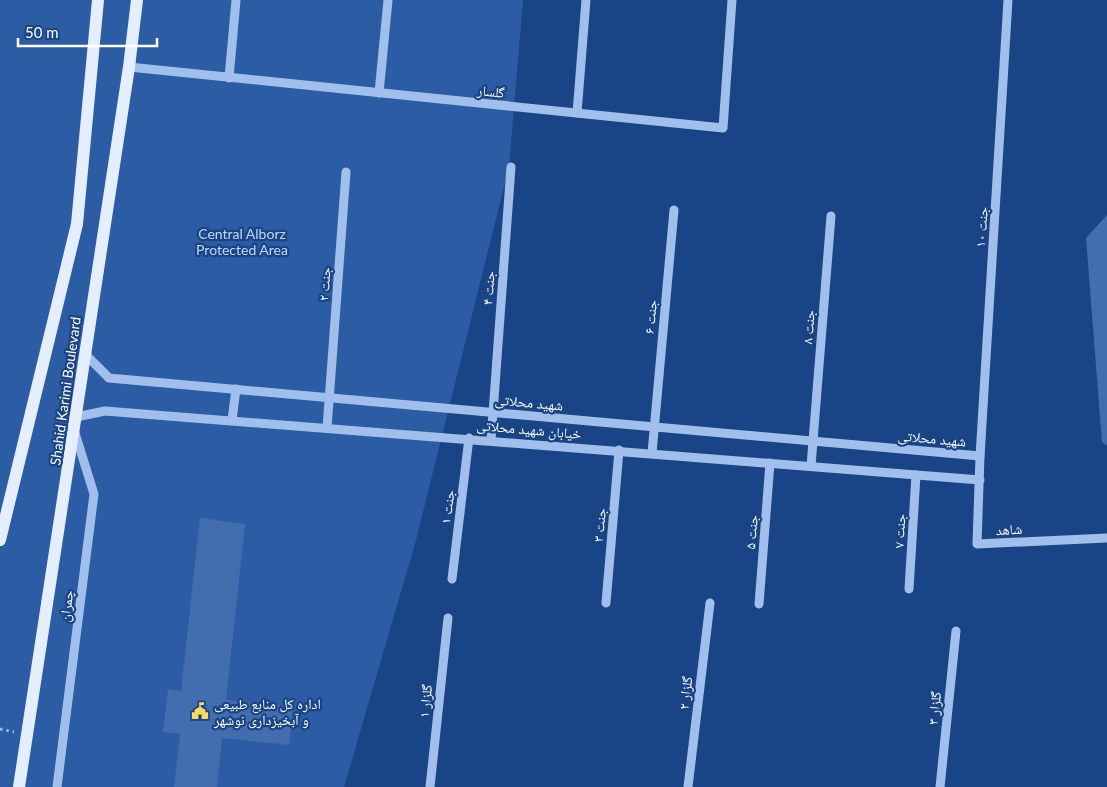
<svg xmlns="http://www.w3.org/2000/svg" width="1107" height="787" viewBox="0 0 1107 787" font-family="Lato,'Noto Naskh Arabic',sans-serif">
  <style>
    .green { fill: #2c5ca3 }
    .building { fill: #426eaf }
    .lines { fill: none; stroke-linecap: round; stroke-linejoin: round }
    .path { stroke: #a0bfec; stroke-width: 3; stroke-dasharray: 2.5 4; stroke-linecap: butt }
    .minor { stroke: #a0bfec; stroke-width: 9 }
    .major { stroke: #e5eeff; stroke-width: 12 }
    .labels { text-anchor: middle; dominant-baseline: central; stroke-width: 4.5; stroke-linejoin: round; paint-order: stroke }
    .street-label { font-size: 14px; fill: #fff; stroke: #194485 }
    .park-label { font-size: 14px; fill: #c5daf9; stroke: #194485 }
    .poi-label { font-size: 14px; fill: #fff; stroke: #194485; text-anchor: start }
  </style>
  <rect width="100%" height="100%" fill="#194485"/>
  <polygon class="green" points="0,0 523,0 509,167 415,544 344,787 0,787"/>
  <g class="building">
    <polygon points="1107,215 1107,446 1102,442 1086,238"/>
    <polygon points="200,518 245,524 226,700 293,707 289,745 222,738 217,787 174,787 180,734 163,732 168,689 181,691"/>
  </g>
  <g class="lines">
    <polyline class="path" points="0,729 14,732"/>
    <g class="minor">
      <polyline points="1008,0 980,456 977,544 1107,538"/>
      <polyline points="129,67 723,128 732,0"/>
      <polyline points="229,78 236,0"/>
      <polyline points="379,93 388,0"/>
      <polyline points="577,113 586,0"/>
      <polyline points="85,354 109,378 980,456"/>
      <polyline points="76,417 105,411 980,480"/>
      <polyline points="232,420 236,389"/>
      <polyline points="327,428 346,172"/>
      <polyline points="491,440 511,167"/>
      <polyline points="652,453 674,210"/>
      <polyline points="811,466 831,216"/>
      <polyline points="452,579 469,438"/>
      <polyline points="909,589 916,475"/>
      <polyline points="606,603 619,450"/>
      <polyline points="759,604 770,463"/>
      <polyline points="57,787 94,494 75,433"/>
      <polyline points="430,787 448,618"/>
      <polyline points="688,787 710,603"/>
      <polyline points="940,787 956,631"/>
    </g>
    <g class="major">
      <polyline points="0,540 77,224 98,0"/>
      <polyline points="19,787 129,67 137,0"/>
    </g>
  </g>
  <defs>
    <g id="civic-bare" transform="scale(1.35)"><path d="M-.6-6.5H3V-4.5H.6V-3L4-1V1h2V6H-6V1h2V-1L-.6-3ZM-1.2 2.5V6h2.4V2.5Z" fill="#ffd75b" stroke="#194485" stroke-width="2.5" paint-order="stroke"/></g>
  </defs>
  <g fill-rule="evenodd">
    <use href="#civic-bare" x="200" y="711"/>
  </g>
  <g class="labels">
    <g class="street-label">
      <text transform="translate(491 91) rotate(6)">گلسار</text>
      <text transform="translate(981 227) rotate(-86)">جنت ۱۰</text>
      <text transform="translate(324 284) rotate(-86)">جنت ۲</text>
      <text transform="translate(488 288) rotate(-86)">جنت ۴</text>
      <text transform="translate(650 317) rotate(-85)">جنت ۶</text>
      <text transform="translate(808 327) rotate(-86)">جنت ۸</text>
      <text transform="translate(65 391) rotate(-82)">Shahid Karimi Boulevard</text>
      <text transform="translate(529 402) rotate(5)">شهید محلاتی</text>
      <text transform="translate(529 429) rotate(5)">خیابان شهید محلاتی</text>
      <text transform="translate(932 438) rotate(5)">شهید محلاتی</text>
      <text transform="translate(447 507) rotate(-83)">جنت ۱</text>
      <text transform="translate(599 525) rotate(-85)">جنت ۳</text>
      <text transform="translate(1009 529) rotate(-3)">شاهد</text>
      <text transform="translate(899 531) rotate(-87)">جنت ۷</text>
      <text transform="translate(751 532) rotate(-85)">جنت ۵</text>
      <text transform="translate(66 606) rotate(-83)">چمران</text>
      <text transform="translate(685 693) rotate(-83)">گلزار ۲</text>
      <text transform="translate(425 701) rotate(-84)">گلزار ۱</text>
      <text transform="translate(934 708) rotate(-84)">گلزار ۳</text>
    </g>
    <g class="park-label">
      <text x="242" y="233">Central Alborz<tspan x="242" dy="16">Protected Area</tspan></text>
    </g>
    <g class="poi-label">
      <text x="214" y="703">اداره كل منابع طبيعی<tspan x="214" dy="16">و آبخيزداری نوشهر</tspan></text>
    </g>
  </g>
  <path d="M18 38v8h139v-8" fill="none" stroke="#ffffff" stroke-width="2.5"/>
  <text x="25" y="38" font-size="15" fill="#ffffff" stroke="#194485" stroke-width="4" paint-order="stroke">50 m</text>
</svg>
